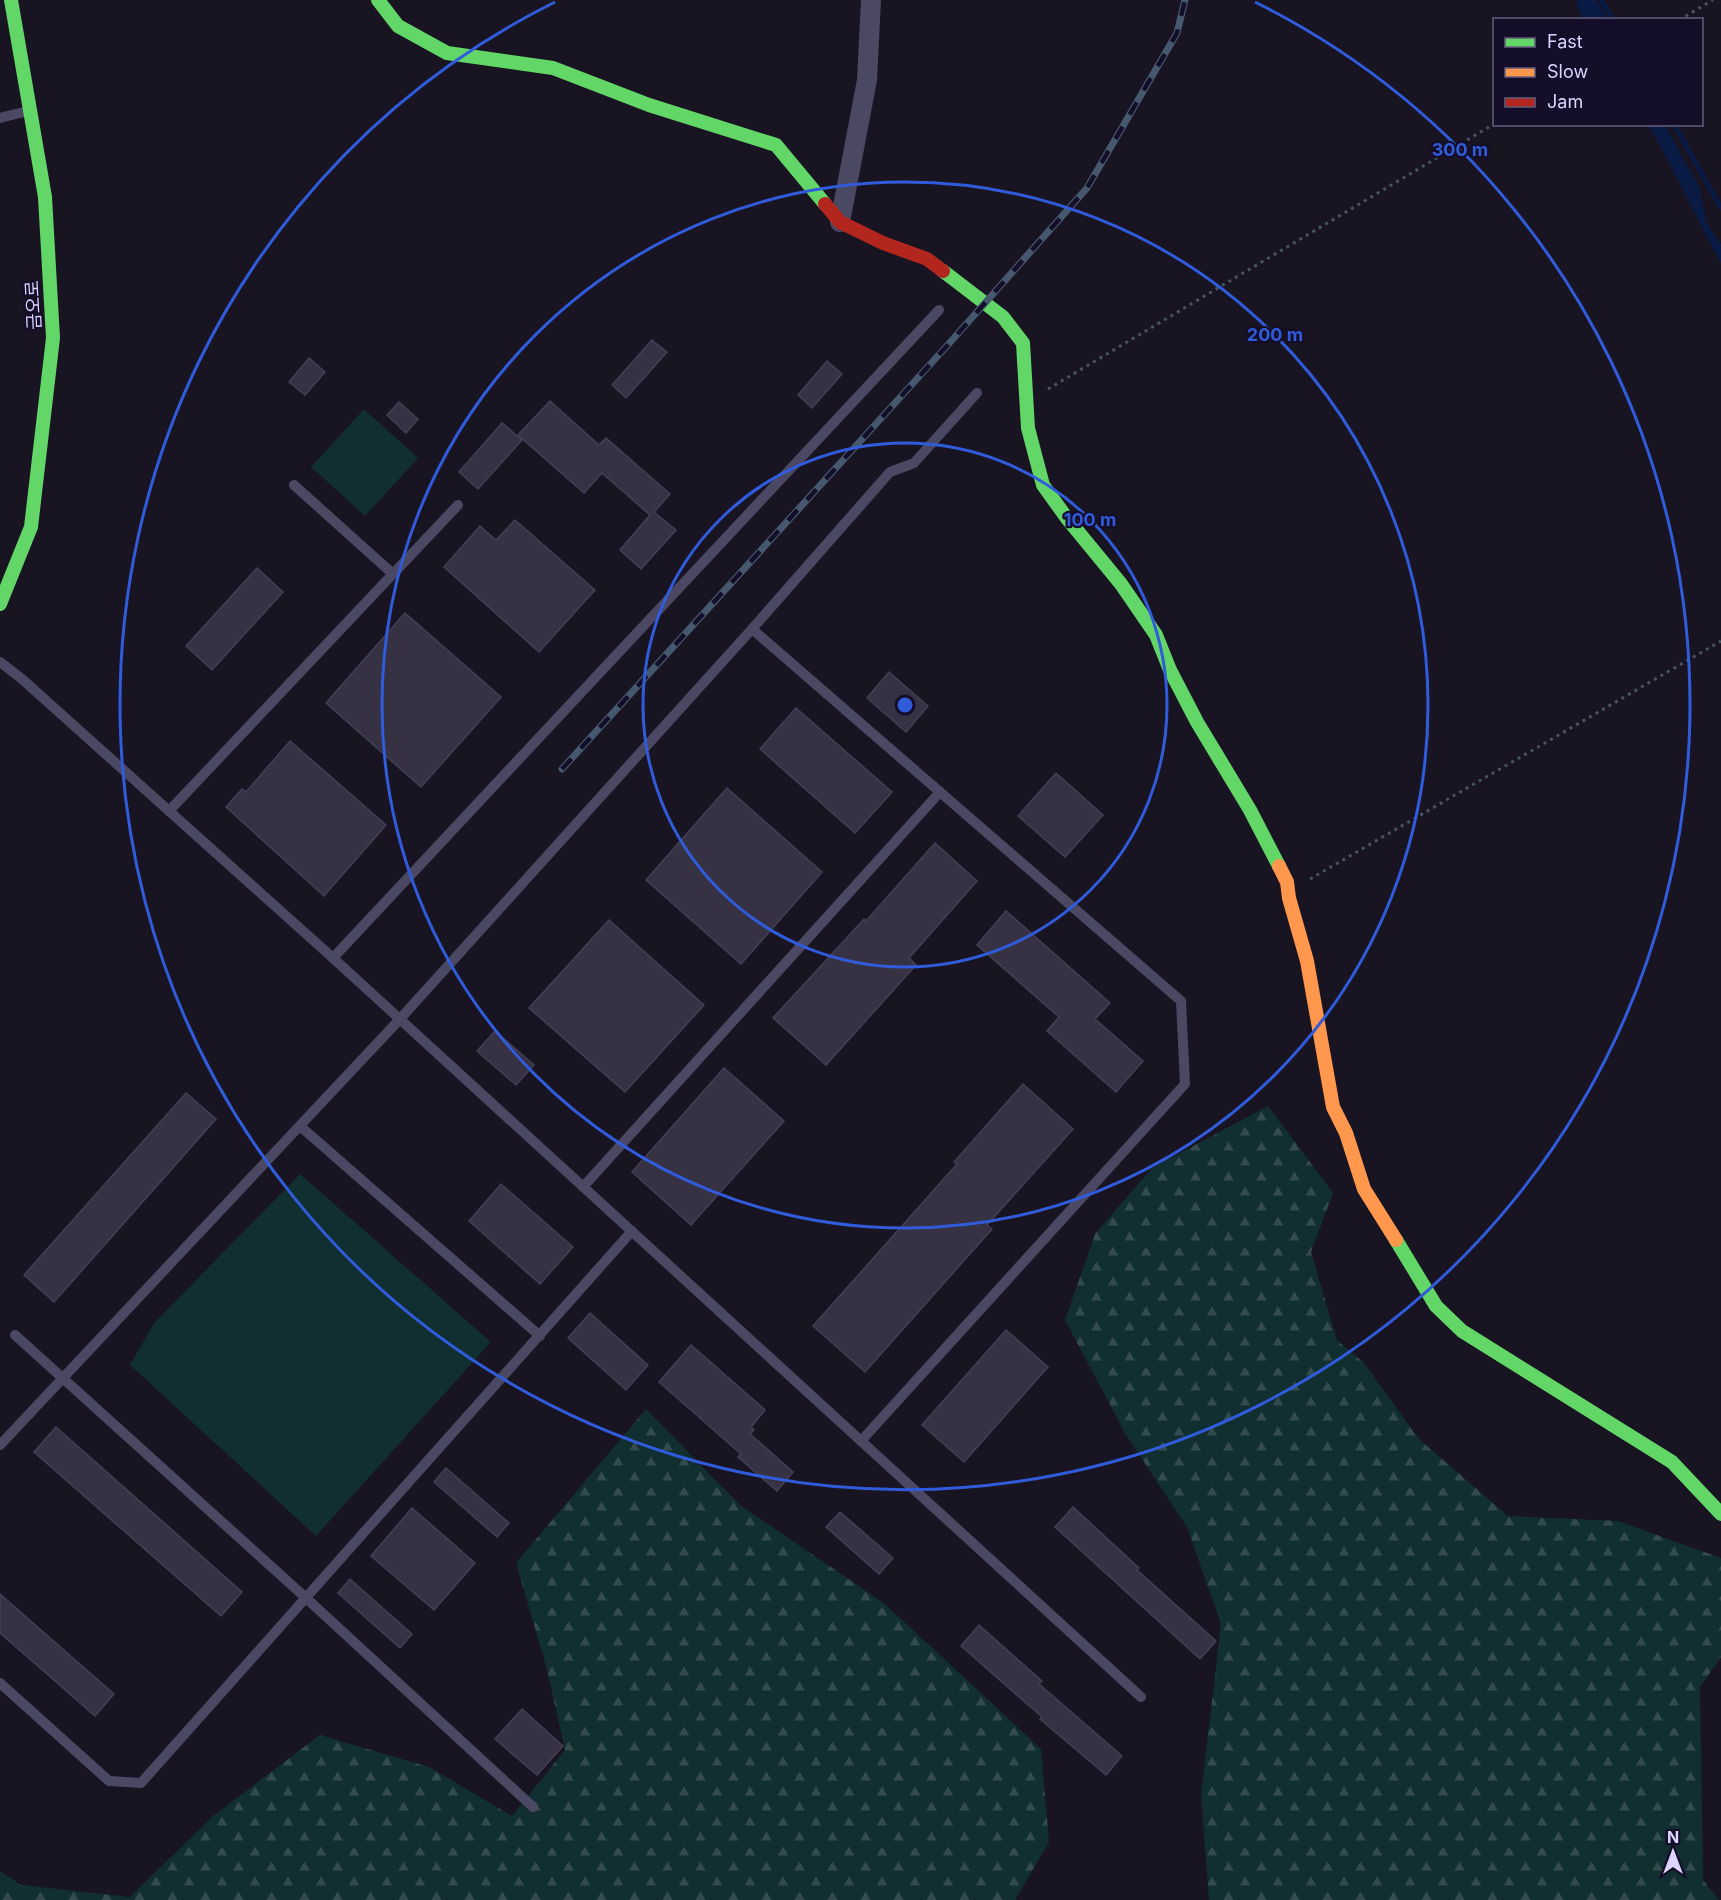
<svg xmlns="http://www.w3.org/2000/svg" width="1721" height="1900" viewBox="0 0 1721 1900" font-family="Inter,'Noto Sans KR',sans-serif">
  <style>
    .forest { fill: url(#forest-firs) }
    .pitch { fill: #112e30 }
    .water { fill: #091a45 }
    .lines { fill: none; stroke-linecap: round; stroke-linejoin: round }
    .stream { stroke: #091a45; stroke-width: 5 }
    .building { fill: #363244; stroke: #453f56; stroke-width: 1.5 }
    .path { stroke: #465463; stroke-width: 3; stroke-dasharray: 3 4.5; stroke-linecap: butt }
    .lane { stroke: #4b4863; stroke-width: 10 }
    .street { stroke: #4b4863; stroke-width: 20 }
    .fast { stroke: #63d668; stroke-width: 14 }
    .slow { stroke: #ff974d; stroke-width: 14 }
    .jam { stroke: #b3261e; stroke-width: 14 }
    .rail-casing { stroke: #45586d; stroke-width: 7 }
    .rail { stroke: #140e28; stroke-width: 4.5; stroke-dasharray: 14; stroke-linecap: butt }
    .ring { fill: none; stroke: #305cdc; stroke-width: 3 }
    .labels { text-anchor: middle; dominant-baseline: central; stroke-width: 4.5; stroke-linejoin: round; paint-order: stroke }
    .street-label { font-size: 18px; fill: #dcd5ff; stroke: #140e28 }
    .centre { fill: #305cdc; stroke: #140e28; stroke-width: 3 }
    .ring-label { font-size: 18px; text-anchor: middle; font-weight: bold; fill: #305cdc; stroke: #140e28; stroke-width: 4.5; stroke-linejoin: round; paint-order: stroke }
  </style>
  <defs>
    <pattern id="forest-firs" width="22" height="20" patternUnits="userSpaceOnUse" patternTransform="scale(1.5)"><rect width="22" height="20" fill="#112e30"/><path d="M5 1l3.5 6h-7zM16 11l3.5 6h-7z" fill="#334b4f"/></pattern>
  </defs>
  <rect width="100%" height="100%" fill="#181422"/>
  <g class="forest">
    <polygon points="1268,1106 1333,1193 1311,1252 1337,1340 1364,1363 1419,1439 1508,1516 1618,1521 1721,1558 1721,1657 1700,1687 1703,1880 1719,1900 1209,1900 1201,1795 1221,1624 1187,1527 1126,1435 1065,1320 1095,1234 1152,1168"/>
    <polygon points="646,1409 740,1505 885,1604 1041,1749 1049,1842 1015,1900 0,1900 0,1871 21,1885 130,1897 213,1816 320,1735 429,1767 512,1816 565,1750 546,1666 516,1563"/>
  </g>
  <g class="pitch">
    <polygon points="364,409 418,458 365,516 311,467"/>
    <polygon points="300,1174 491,1342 316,1536 130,1365 154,1323"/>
  </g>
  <g class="water">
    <polygon points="1576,0 1596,0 1607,19 1582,19"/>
    <polygon points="1646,125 1665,125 1699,187 1707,224 1721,244 1721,264 1654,134"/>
  </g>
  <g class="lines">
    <g class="stream">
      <polyline points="1601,0 1613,20"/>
      <polyline points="1674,124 1721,208"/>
    </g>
  </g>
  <g class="building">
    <polygon points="652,340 667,352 626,398 612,385"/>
    <polygon points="309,358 325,372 305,395 289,382"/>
    <polygon points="827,361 842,374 812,408 798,395"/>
    <polygon points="550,401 599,445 606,438 670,494 654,512 676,530 641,569 620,550 650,515 602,473 584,493 518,435"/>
    <polygon points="399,402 418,419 406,433 387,415"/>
    <polygon points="502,423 522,440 478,489 459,472"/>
    <polygon points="515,520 595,590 539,652 444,567 480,526 496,540"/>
    <polygon points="257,568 283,592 212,670 186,646"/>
    <polygon points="405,613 501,697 421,787 326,703"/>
    <polygon points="889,672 928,706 906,732 867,698"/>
    <polygon points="796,708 892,792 855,833 760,749"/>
    <polygon points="290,741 386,825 324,896 226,807 242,789 246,792"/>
    <polygon points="1056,773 1103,815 1065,857 1018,816"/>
    <polygon points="727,788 822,872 741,964 646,880"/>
    <polygon points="935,843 977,881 909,958 916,965 826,1065 773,1018 864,919 866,921"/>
    <polygon points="1006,911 1110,1003 1095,1019 1143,1061 1116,1092 1047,1031 1059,1017 977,945"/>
    <polygon points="609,920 704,1005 625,1092 529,1008"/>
    <polygon points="495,1031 534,1065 516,1085 477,1051"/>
    <polygon points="724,1068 784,1121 691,1225 632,1172"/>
    <polygon points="1023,1084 1073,1129 987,1225 992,1229 865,1372 813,1326 957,1164 954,1162"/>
    <polygon points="186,1093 216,1119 54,1302 24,1275"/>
    <polygon points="501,1184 573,1247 540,1284 469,1221"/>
    <polygon points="590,1313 648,1365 626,1390 568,1338"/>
    <polygon points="1006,1330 1048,1367 964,1462 922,1425"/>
    <polygon points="691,1345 765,1410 751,1427 754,1430 750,1434 793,1472 777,1491 738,1457 741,1454 659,1382"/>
    <polygon points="56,1427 242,1592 221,1616 34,1452"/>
    <polygon points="446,1468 509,1523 497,1537 434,1482"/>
    <polygon points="1073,1507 1139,1568 1137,1570 1216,1641 1200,1659 1055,1527"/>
    <polygon points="412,1508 475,1563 434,1610 371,1556"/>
    <polygon points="840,1512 893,1558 879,1574 826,1527"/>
    <polygon points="350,1579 412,1634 400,1648 338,1593"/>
    <polygon points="0,1594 114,1694 95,1716 0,1633"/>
    <polygon points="979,1625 1042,1681 1039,1684 1122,1756 1106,1775 1040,1719 1042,1717 961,1646"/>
    <polygon points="522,1709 563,1746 537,1775 495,1739"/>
  </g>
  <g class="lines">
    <g class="path">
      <polyline points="1679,20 1713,0"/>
      <polyline points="1048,389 1494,124"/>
      <polyline points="1310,879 1721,641"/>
    </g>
    <g class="lane">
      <polyline points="0,118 28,111"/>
      <polyline points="294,485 393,574"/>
      <polyline points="752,629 1181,1001 1185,1084 861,1441"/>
      <polyline points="0,662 22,679 333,958 1141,1697"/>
      <polyline points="169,811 458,505"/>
      <polyline points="333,958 939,310"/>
      <polyline points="300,1126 540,1336"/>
      <polyline points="583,1187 940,792"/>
      <polyline points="15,1335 306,1598 533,1807"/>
      <polyline points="0,1445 400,1019 752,629 890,472 914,463 977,393"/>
      <polyline points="0,1683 109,1781 141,1783 632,1231"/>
    </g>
    <polyline class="street" points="840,222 867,80 871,0"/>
    <g class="fast">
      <polyline points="378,0 398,26 447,53 553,68 649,105 776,145 825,204"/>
      <polyline points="943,271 1003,317 1023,343 1028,428 1043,485 1066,517 1121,584 1156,635 1170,670 1197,722 1250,810 1279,866"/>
      <polyline points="0,604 31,527 53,338 45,197 11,0"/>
      <polyline points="1396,1240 1436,1306 1462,1331 1672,1462 1721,1514"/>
    </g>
    <polyline class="slow" points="1279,866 1287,882 1289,898 1307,961 1333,1107 1346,1133 1364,1189 1396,1240"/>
    <polyline class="jam" points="825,204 840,222 883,243 927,259 943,271"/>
    <g class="rail-casing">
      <polyline id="rail" points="562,769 945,348 1087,188 1177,33 1185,0"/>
    </g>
    <use href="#rail" class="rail"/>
  </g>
  <g class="ring">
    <circle cx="905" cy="705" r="262"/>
    <circle cx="905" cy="705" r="523"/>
    <path d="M1255 2A785 785 0 1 1 555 2"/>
  </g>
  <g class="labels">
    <g class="street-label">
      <text transform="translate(33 305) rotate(-93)">금오로</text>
    </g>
  </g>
  <circle cx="905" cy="705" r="9" class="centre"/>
  <g class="ring-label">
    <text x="1460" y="156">300 m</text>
    <text x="1275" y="341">200 m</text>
    <text x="1090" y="526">100 m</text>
  </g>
  <rect x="1493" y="18" width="210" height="108" fill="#140e28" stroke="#645e7e" stroke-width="1.5"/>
  <rect x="1505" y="38" width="30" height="9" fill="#63d668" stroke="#645e7e" stroke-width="1.5"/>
  <text x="1547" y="48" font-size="18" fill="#dcd5ff">Fast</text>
  <rect x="1505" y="68" width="30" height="9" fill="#ff974d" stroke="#645e7e" stroke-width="1.5"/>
  <text x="1547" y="78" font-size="18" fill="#dcd5ff">Slow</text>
  <rect x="1505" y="98" width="30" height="9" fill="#b3261e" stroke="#645e7e" stroke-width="1.5"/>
  <text x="1547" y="108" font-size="18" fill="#dcd5ff">Jam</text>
  <g transform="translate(1673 1852)" stroke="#140e28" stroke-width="4.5" paint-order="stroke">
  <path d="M0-4.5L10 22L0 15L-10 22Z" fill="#dcd5ff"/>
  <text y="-9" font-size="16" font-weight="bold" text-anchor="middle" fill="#dcd5ff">N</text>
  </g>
</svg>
